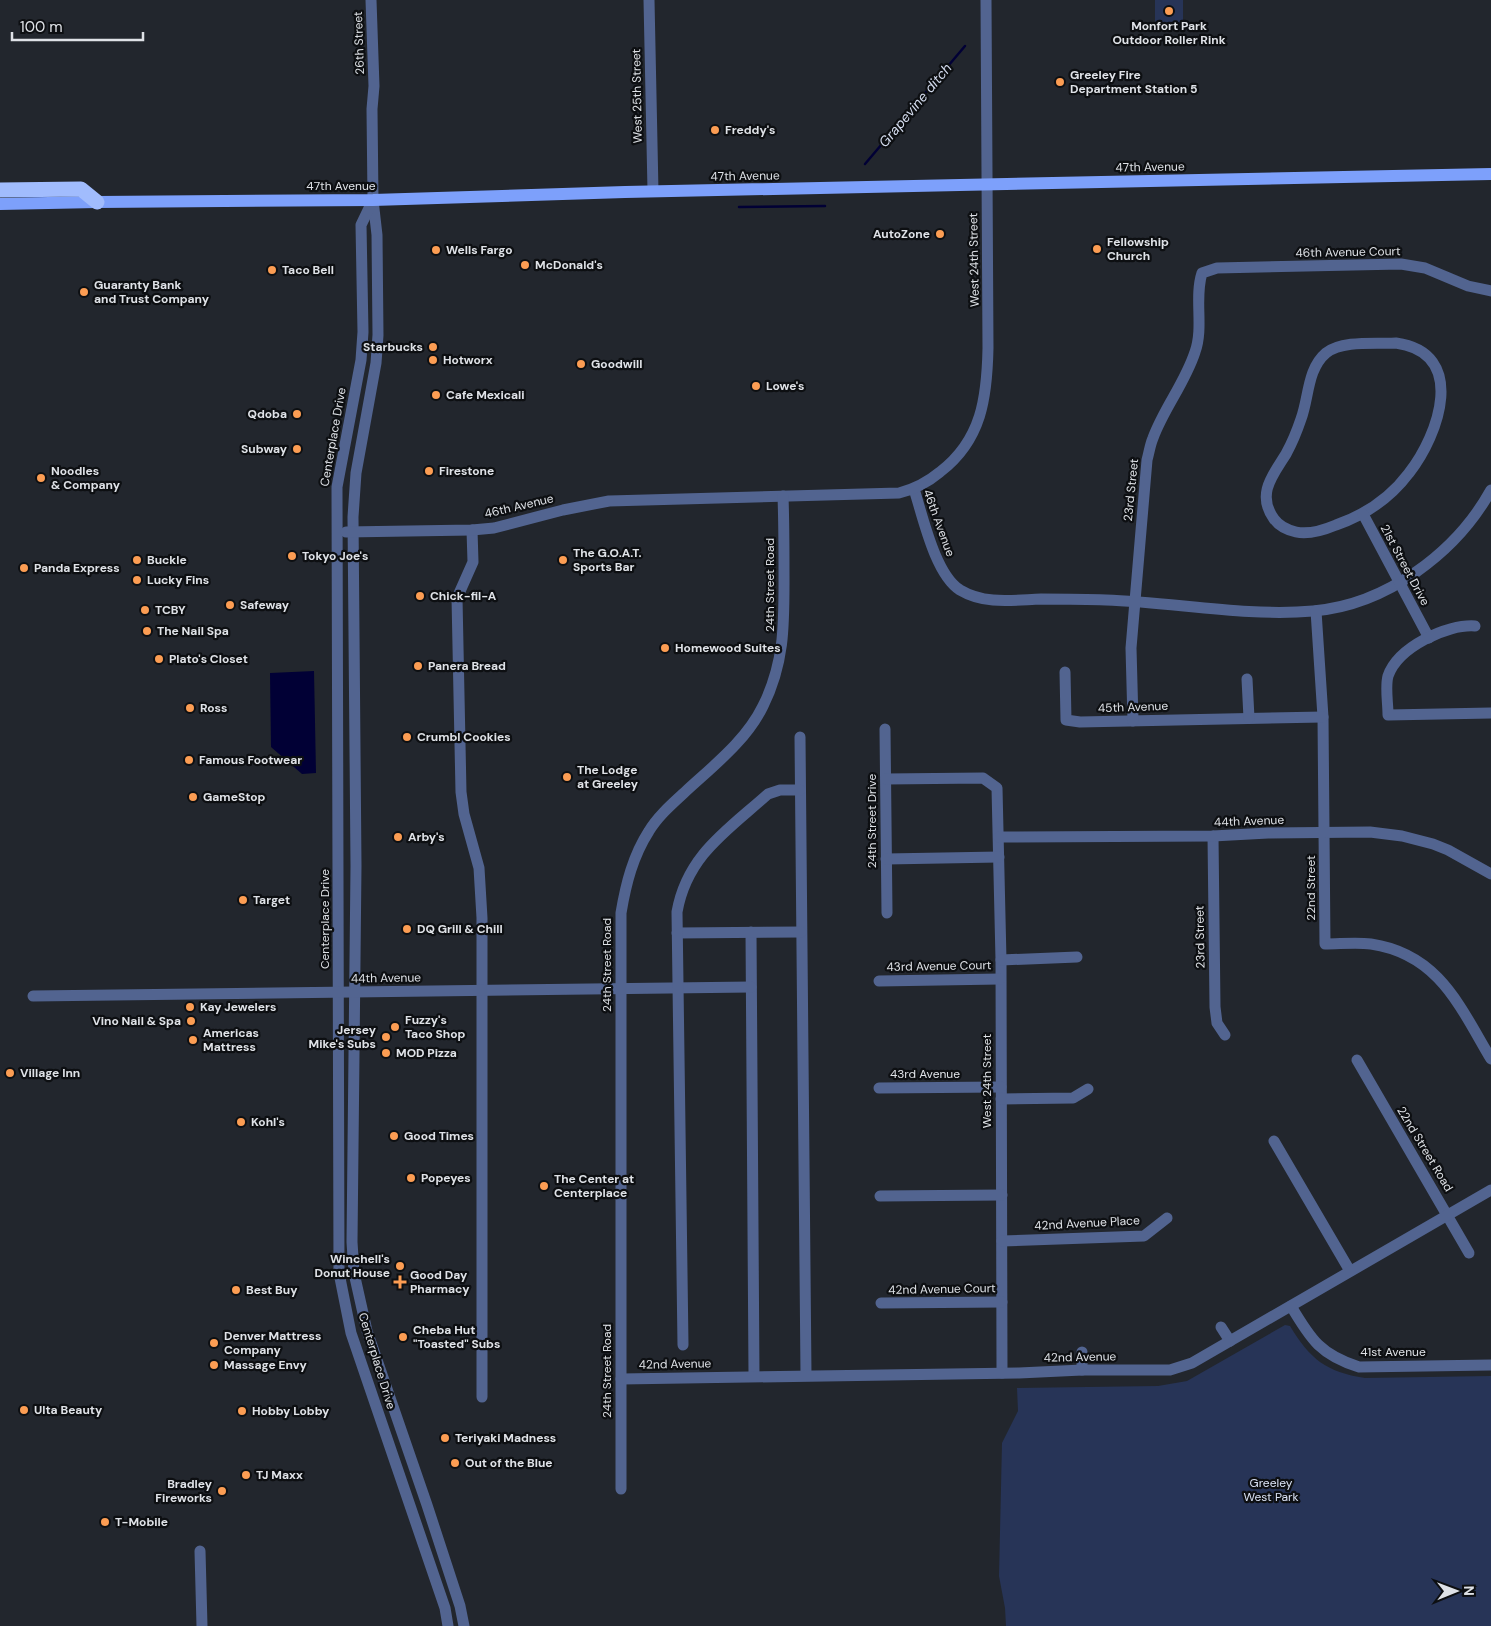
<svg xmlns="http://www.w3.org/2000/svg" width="1491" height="1626" viewBox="0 0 1491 1626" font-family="'DM Sans',sans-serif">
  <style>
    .green { fill: #273457 }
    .water { fill: #010035 }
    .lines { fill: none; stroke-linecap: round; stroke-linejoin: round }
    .stream { stroke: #010035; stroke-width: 2.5 }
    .minor { stroke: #526490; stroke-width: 11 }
    .major { stroke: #7da0fb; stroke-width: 12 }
    .highway { stroke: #a1bcfd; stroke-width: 15 }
    .poi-dot { fill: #fc9d53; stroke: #0d0f12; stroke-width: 2 }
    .labels { text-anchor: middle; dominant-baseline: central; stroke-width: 4.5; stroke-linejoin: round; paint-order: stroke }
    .poi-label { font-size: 12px; font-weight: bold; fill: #dfe2e7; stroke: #0d0f12; text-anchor: start }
    .street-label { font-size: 12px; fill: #dfe2e7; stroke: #0d0f12 }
    .park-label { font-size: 12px; fill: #dae2f4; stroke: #0d0f12 }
    .water-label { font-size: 14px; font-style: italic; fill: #d3dbed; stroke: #0d0f12 }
  </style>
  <rect width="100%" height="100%" fill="#22262d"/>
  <g class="green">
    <polygon points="1155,0 1183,0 1183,21 1180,27 1161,27 1155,21"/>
    <path d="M1285,1325L1290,1326C1310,1359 1326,1372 1365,1378L1491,1376V1626H1006L1005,1608L999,1576L1002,1443L1018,1411L1017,1388L1158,1386L1187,1381Z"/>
  </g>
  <polygon class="water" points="314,671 316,773 302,774 271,747 270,673"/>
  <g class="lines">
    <g class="stream">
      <polyline points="865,164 965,46"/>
      <polyline points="739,207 825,206"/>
    </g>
    <g class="minor">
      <polyline points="371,0 374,86 372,109 373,200 377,235 378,335 376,363 356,473 353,517 356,866 352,1242 354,1273 367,1331 427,1505 460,1606 464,1626"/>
      <polyline points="649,0 653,191"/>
      <polyline points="373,200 361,225 363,332 361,360 337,487 339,1273 351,1333 445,1608 448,1626"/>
      <path d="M1396,343C1468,353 1439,435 1409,473C1391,497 1365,515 1336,525C1324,530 1309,535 1296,532C1287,530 1279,526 1274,519C1256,494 1273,475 1286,454C1292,443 1297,431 1301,419C1309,398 1307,369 1326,353C1342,340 1376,344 1396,343Z"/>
      <path d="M914,489C923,517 935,574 960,590C985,605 1014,600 1041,599C1063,599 1084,599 1106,600C1173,602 1246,617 1313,611C1386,605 1456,553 1491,490"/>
      <polyline points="1363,514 1429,638"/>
      <polyline points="472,530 473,562 457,598 461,792 464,814 479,868 482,918 482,1397"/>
      <path d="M346,532L472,530L494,528L563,510L609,501L899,493C915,489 928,482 940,472C982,440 987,397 988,348L986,0"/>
      <path d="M1316,611L1323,717L1325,944C1340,944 1356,942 1371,944C1439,954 1460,1007 1491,1059"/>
      <path d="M1475,626C1447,624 1398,647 1388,676C1385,687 1388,702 1388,715L1491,713"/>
      <polyline points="1065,672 1066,720 1080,722 1323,717"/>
      <polyline points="1247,679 1249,718"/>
      <path d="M1133,721L1131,648L1147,460C1149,453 1150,445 1153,438C1164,408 1185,383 1195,352C1204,327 1194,298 1202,273L1217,268L1401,264L1425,268L1468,286L1491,291"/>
      <polyline points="885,729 887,913"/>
      <polyline points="800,737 806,1375"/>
      <polyline points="886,779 983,778 997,788 1001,960 1002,1373"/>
      <polyline points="1213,836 1215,1007 1217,1023 1225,1035"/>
      <polyline points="999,837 1213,836 1268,833 1370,832 1402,836 1433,844 1448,850 1491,874"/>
      <polyline points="886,859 999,857"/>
      <polyline points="751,932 754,1376"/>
      <polyline points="677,933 801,932"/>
      <polyline points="1001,960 1077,957"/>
      <polyline points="879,981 1000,979"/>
      <polyline points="33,996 751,987"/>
      <polyline points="1357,1060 1469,1253"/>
      <polyline points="879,1088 1001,1087"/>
      <polyline points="1001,1099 1073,1098 1088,1089"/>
      <polyline points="1274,1141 1350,1271"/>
      <polyline points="880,1196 1002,1195"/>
      <polyline points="1002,1241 1144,1236 1167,1218"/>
      <polyline points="881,1303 1002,1302"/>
      <path d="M1291,1306C1311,1340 1321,1355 1359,1367L1491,1365"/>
      <polyline points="1221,1327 1230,1341"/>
      <path d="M683,1345L677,912C687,855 728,830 768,794L780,790H800"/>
      <polyline points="1082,1370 1082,1352"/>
      <polyline points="621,1379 1019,1373 1082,1370 1170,1370 1192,1363 1491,1190"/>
      <path d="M621,1489V913C626,883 633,856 649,831C658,816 672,804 685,792C713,766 746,741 763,706C785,662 784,623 784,576C784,550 784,523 783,496"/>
      <polyline points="200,1551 202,1626"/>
    </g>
    <polyline class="major" points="0,204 97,202 373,200 625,192 1491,174"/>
    <polyline class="highway" points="0,190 81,189 97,202"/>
  </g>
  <g class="poi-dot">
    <circle cx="1169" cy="11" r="5"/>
    <circle cx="1060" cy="82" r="5"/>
    <circle cx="715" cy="130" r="5"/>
    <circle cx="940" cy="234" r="5"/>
    <circle cx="1097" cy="249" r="5"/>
    <circle cx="436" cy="250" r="5"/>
    <circle cx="525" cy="265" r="5"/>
    <circle cx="272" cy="270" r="5"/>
    <circle cx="84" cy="292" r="5"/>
    <circle cx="433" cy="347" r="5"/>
    <circle cx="433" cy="360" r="5"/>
    <circle cx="581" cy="364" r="5"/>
    <circle cx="756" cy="386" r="5"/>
    <circle cx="436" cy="395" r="5"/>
    <circle cx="297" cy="414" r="5"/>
    <circle cx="297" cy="449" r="5"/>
    <circle cx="429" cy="471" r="5"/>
    <circle cx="41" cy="478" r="5"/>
    <circle cx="292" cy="556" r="5"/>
    <circle cx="137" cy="560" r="5"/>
    <circle cx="563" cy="560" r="5"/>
    <circle cx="24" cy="568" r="5"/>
    <circle cx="137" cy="580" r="5"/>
    <circle cx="420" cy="596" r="5"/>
    <circle cx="230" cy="605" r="5"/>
    <circle cx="145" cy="610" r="5"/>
    <circle cx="147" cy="631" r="5"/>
    <circle cx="665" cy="648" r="5"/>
    <circle cx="159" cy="659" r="5"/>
    <circle cx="418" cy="666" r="5"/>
    <circle cx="190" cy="708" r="5"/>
    <circle cx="407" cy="737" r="5"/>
    <circle cx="189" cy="760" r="5"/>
    <circle cx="567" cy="777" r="5"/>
    <circle cx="193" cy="797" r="5"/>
    <circle cx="398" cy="837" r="5"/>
    <circle cx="243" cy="900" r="5"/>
    <circle cx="407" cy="929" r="5"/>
    <circle cx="190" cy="1007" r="5"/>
    <circle cx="191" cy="1021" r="5"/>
    <circle cx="395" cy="1027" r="5"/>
    <circle cx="386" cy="1037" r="5"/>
    <circle cx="193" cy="1040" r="5"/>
    <circle cx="386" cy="1053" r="5"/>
    <circle cx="10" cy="1073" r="5"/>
    <circle cx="241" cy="1122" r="5"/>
    <circle cx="394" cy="1136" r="5"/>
    <circle cx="411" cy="1178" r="5"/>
    <circle cx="544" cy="1186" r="5"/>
    <circle cx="400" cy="1266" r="5"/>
    <path d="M397.5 1274.5h5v5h5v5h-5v5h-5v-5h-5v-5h5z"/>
    <circle cx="236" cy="1290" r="5"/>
    <circle cx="403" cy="1337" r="5"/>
    <circle cx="214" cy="1343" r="5"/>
    <circle cx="214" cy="1365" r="5"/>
    <circle cx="24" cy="1410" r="5"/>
    <circle cx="242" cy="1411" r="5"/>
    <circle cx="445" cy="1438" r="5"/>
    <circle cx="455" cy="1463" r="5"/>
    <circle cx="246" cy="1475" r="5"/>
    <circle cx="222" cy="1491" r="5"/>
    <circle cx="105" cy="1522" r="5"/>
  </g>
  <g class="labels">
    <g class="poi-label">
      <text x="1169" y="26" text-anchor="middle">Monfort Park<tspan x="1169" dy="14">Outdoor Roller Rink</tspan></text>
      <text x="1070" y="75">Greeley Fire<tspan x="1070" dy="14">Department Station 5</tspan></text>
      <text x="725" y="130">Freddy's</text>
      <text x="930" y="234" text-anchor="end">AutoZone</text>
      <text x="1107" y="242">Fellowship<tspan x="1107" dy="14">Church</tspan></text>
      <text x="446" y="250">Wells Fargo</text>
      <text x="535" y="265">McDonald's</text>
      <text x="282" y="270">Taco Bell</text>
      <text x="94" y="285">Guaranty Bank<tspan x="94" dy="14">and Trust Company</tspan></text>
      <text x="423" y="347" text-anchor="end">Starbucks</text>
      <text x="443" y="360">Hotworx</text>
      <text x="591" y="364">Goodwill</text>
      <text x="766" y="386">Lowe's</text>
      <text x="446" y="395">Cafe Mexicali</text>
      <text x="287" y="414" text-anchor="end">Qdoba</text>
      <text x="287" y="449" text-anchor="end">Subway</text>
      <text x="51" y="471">Noodles<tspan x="51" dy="14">&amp; Company</tspan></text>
      <text x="439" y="471">Firestone</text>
      <text x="573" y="553">The G.O.A.T.<tspan x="573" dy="14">Sports Bar</tspan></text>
      <text x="302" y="556">Tokyo Joe's</text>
      <text x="147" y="560">Buckle</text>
      <text x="34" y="568">Panda Express</text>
      <text x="147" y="580">Lucky Fins</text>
      <text x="430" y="596">Chick-fil-A</text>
      <text x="240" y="605">Safeway</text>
      <text x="155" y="610">TCBY</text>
      <text x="157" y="631">The Nail Spa</text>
      <text x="675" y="648">Homewood Suites</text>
      <text x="169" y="659">Plato's Closet</text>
      <text x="428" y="666">Panera Bread</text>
      <text x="200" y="708">Ross</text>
      <text x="417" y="737">Crumbl Cookies</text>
      <text x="199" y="760">Famous Footwear</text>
      <text x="577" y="770">The Lodge<tspan x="577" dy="14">at Greeley</tspan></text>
      <text x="203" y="797">GameStop</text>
      <text x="408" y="837">Arby's</text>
      <text x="253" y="900">Target</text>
      <text x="417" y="929">DQ Grill &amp; Chill</text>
      <text x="200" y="1007">Kay Jewelers</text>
      <text x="405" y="1020">Fuzzy's<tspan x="405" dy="14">Taco Shop</tspan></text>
      <text x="181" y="1021" text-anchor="end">Vino Nail &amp; Spa</text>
      <text x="376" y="1030" text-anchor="end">Jersey<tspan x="376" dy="14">Mike's Subs</tspan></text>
      <text x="203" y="1033">Americas<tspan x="203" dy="14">Mattress</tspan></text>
      <text x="396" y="1053">MOD Pizza</text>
      <text x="20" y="1073">Village Inn</text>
      <text x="251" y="1122">Kohl's</text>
      <text x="404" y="1136">Good Times</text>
      <text x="421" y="1178">Popeyes</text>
      <text x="554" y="1179">The Center at<tspan x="554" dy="14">Centerplace</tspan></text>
      <text x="390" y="1259" text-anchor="end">Winchell's<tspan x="390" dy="14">Donut House</tspan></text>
      <text x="410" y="1275">Good Day<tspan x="410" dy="14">Pharmacy</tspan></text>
      <text x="246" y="1290">Best Buy</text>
      <text x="413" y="1330">Cheba Hut<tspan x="413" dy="14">"Toasted" Subs</tspan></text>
      <text x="224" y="1336">Denver Mattress<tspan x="224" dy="14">Company</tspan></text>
      <text x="224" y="1365">Massage Envy</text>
      <text x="34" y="1410">Ulta Beauty</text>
      <text x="252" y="1411">Hobby Lobby</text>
      <text x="455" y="1438">Teriyaki Madness</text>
      <text x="465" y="1463">Out of the Blue</text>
      <text x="256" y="1475">TJ Maxx</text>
      <text x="212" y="1484" text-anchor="end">Bradley<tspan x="212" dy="14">Fireworks</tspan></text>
      <text x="115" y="1522">T-Mobile</text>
    </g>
    <g class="street-label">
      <text transform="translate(359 43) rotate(-92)">26th Street</text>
      <text transform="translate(637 96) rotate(-91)">West 25th Street</text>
      <text transform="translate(1150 167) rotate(-1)">47th Avenue</text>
      <text transform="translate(745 176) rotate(-1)">47th Avenue</text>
      <text x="341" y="186">47th Avenue</text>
      <text transform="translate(1348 252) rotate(-1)">46th Avenue Court</text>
      <text transform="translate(974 260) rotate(-91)">West 24th Street</text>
      <text transform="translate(333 437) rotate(-80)">Centerplace Drive</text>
      <text transform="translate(1131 490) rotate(-84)">23rd Street</text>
      <text transform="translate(519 506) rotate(-13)">46th Avenue</text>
      <text transform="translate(939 523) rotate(70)">46th Avenue</text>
      <text transform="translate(1405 565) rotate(62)">21st Street Drive</text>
      <text transform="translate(770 585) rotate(-90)">24th Street Road</text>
      <text transform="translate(1133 707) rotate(-2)">45th Avenue</text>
      <text transform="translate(872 821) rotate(-90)">24th Street Drive</text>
      <text transform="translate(1249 821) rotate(-2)">44th Avenue</text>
      <text transform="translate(1311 888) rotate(-90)">22nd Street</text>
      <text transform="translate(325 919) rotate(-90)">Centerplace Drive</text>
      <text transform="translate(1200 937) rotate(-91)">23rd Street</text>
      <text transform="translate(607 965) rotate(-90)">24th Street Road</text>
      <text transform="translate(939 966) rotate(-1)">43rd Avenue Court</text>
      <text transform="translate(386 978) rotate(-1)">44th Avenue</text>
      <text x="925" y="1074">43rd Avenue</text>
      <text transform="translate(987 1081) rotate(-90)">West 24th Street</text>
      <text transform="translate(1425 1149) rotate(59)">22nd Street Road</text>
      <text transform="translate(1087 1223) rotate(-3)">42nd Avenue Place</text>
      <text transform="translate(942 1289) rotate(-1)">42nd Avenue Court</text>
      <text x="1393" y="1352">41st Avenue</text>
      <text transform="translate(1080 1357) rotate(-1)">42nd Avenue</text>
      <text transform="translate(377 1361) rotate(73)">Centerplace Drive</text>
      <text transform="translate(675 1364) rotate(-1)">42nd Avenue</text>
      <text transform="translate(607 1371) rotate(-90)">24th Street Road</text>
    </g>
    <g class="park-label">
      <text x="1271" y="1483">Greeley<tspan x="1271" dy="14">West Park</tspan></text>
    </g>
    <g class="water-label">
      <text transform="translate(915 105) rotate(-50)">Grapevine ditch</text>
    </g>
  </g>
  <g transform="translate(1456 1591) rotate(89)" stroke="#0d0f12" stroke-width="4" paint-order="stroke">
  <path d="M0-4L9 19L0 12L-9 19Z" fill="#dfe2e7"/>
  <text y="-8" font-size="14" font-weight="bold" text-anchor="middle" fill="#dfe2e7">N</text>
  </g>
  <path d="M12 32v8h131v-8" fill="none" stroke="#dfe2e7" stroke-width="2.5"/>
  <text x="20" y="32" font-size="15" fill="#dfe2e7" stroke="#0d0f12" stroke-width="4" paint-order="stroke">100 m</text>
</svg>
